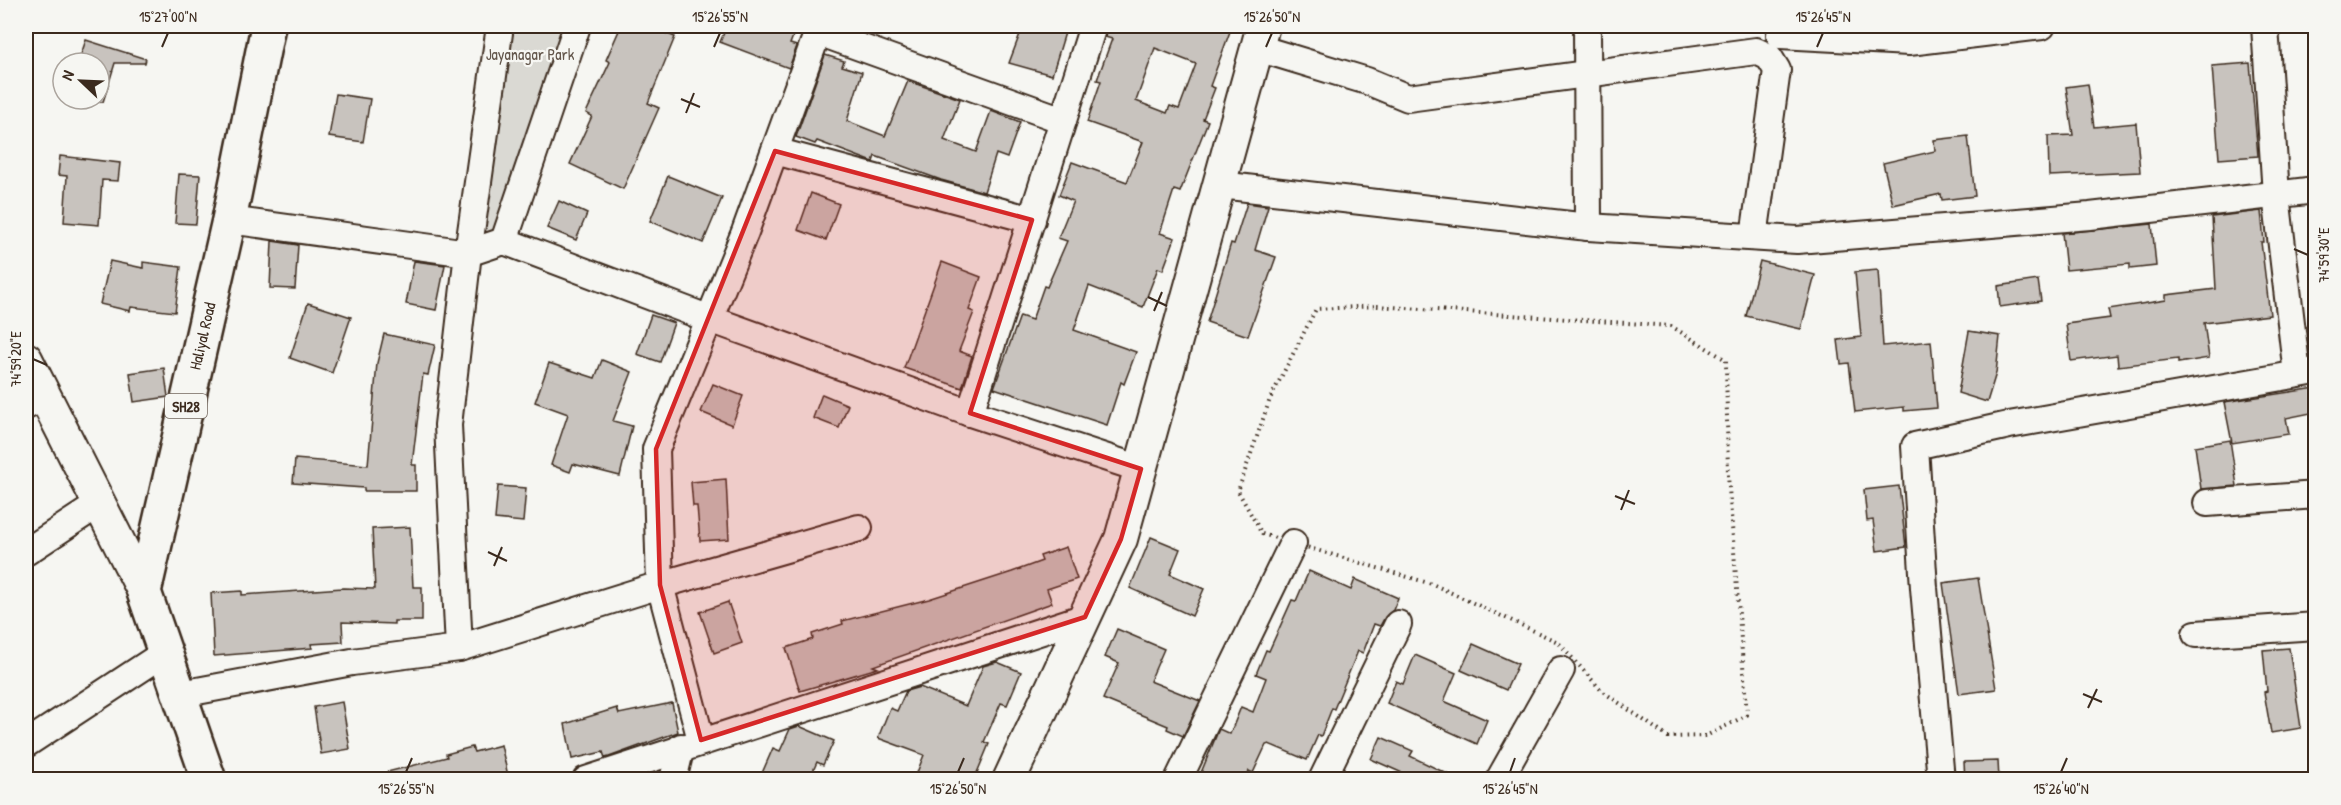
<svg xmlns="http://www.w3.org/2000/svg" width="2341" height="805" viewBox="0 0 2341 805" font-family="'Patrick Hand',sans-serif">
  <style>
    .green { fill: #dad9d3; stroke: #8a8278; stroke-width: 1.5 }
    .building { fill: #c8c3be; stroke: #3b2a1e; stroke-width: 1.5; fill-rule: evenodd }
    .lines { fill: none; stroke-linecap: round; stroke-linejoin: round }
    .minor-casing { stroke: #3b2a1e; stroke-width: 30 }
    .tertiary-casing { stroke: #3b2a1e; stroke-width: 36 }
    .primary-casing { stroke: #3b2a1e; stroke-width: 38 }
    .path { stroke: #3b2a1e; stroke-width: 4; stroke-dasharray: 1.5 4.5; stroke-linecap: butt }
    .minor { stroke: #f6f6f2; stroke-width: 26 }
    .tertiary { stroke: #f6f6f2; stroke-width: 32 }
    .primary { stroke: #f6f6f2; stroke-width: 33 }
    .marked { fill: #d62828; fill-opacity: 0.2; stroke: #d62828; stroke-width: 4.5; stroke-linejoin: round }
    .ticks { fill: none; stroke: #3b2a1e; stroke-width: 2 }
    .labels { text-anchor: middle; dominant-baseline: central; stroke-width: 4.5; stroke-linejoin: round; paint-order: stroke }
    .shield { fill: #f6f6f2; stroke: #73675e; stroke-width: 1.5 }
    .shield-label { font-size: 15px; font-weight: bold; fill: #3b2a1e }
    .park-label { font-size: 16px; fill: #63564b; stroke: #f6f6f2 }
    .street-label { font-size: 16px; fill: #3b2a1e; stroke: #f6f6f2 }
    .neatline { fill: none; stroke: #3b2a1e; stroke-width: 2 }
    .ticks-label { font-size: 15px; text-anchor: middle; fill: #3b2a1e }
  </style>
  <rect width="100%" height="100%" fill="#f6f6f2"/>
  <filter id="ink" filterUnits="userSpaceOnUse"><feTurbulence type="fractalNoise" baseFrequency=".0167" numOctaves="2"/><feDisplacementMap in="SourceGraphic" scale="12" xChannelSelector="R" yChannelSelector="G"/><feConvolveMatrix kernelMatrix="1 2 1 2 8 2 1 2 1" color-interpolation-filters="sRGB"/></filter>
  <g filter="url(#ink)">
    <polygon class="green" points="505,26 570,26 500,235 474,243"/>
    <g class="building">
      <polygon points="621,26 647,26 675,37 648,103 659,108 623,189 570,164 592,116 586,113 610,62 606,60"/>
      <polygon points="727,26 797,26 790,44 797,46 789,68 720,42"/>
      <polygon points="1023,26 1067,26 1052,75 1009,63"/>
      <path d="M1108,26H1232L1210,86L1215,88L1203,119L1208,121L1180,192L1174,190L1160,233L1175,238L1163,270L1158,268L1143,307L1089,286L1074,330L1136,352L1124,384L1121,382L1107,425L994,388L1020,316L1032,320L1044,286L1047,287L1067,241L1058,238L1073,201L1059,195L1072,162L1127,182L1143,142L1087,122L1101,81L1097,80L1112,39L1105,37ZM1155,48L1196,64L1179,109L1170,106L1167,113L1136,101Z"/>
      <polygon points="86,40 146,59 145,63 115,63 103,102 99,102 99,63 78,63"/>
      <polygon points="825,55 844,61 842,66 862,72 847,121 885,136 908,81 960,99 944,140 976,152 991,111 1020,122 1007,158 996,154 984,192 941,180 875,156 873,162 817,141 815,144 796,137"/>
      <polygon points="2250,63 2258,156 2219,159 2212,66"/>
      <polygon points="2088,84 2094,127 2136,123 2140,172 2049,176 2048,136 2073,135 2066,87"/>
      <polygon points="336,94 370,99 363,142 329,137"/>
      <polygon points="1968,136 1975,196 1942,200 1941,194 1893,205 1883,163 1935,151 1934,140"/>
      <polygon points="60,156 120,163 118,181 102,180 99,225 64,222 67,176 58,175"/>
      <polygon points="179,174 200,175 196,224 175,223"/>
      <polygon points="668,176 722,198 703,243 650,221"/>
      <polygon points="811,193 839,204 826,240 798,230"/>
      <polygon points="559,201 587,214 576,240 547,228"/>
      <polygon points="1247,203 1268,206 1255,250 1276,257 1248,336 1207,322 1231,243 1234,244"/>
      <polygon points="2261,211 2264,242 2261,242 2270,315 2204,323 2209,358 2178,363 2178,359 2118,366 2117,355 2071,361 2066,324 2110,318 2108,309 2166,300 2166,295 2216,289 2212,217"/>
      <polygon points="2152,224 2156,266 2130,269 2130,264 2066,270 2062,233"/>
      <polygon points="272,241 298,245 295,289 270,288"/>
      <polygon points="110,261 143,268 143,262 181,267 175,312 131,307 130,311 100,304"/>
      <polygon points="414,261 445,265 436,310 406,304"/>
      <polygon points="1760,261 1815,275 1801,329 1746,316"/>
      <polygon points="942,262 981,277 969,310 974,312 959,351 972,356 962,388 904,368"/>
      <polygon points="1878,270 1883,346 1931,341 1937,408 1904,411 1904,407 1855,412 1849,363 1841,364 1838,340 1861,337 1855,272"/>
      <polygon points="2038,280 2041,301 2000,307 1998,286"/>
      <polygon points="308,303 351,317 332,373 290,358"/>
      <polygon points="651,315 674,323 660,362 637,354"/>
      <polygon points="1969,331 2000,336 1996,373 1987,402 1958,393"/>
      <polygon points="384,334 435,345 428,375 423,374 412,465 416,465 416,491 364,491 364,488 293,483 295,459 368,465 377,363"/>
      <polygon points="602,360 632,372 613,421 632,426 620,476 573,464 570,472 551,465 568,414 535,402 549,363 595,378"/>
      <polygon points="164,368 168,397 134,402 130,373"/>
      <polygon points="713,384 743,396 732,425 701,412"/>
      <polygon points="2316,388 2316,412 2286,418 2289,434 2232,443 2224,402"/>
      <polygon points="822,394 848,405 839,428 813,418"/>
      <polygon points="2230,440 2237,486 2201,489 2195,446"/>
      <polygon points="726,479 729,539 700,541 697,506 693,506 691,482"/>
      <polygon points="498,486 526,488 523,522 495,519"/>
      <polygon points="1899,486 1906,547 1877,551 1873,520 1867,521 1864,490"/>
      <polygon points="410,527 413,587 422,587 422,621 394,621 394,624 342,622 343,642 311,644 312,648 214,656 211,593 242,591 242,595 343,588 375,589 372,529"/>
      <polygon points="1151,537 1180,549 1170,574 1204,589 1192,616 1130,588"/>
      <polygon points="1066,547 1077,579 1047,589 1052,603 873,666 878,668 800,691 786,648 813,639 812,634 843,624 842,621 929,599 1012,572 1042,561 1040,556"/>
      <polygon points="1309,571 1351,590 1355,579 1398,598 1393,610 1385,617 1380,626 1374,624 1363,653 1358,651 1334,709 1332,708 1321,736 1318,735 1307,760 1269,744 1266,745 1253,773 1249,771 1245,780 1198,780 1219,729 1230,734 1241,707 1253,712 1266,678 1256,674 1266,650 1269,651 1292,600 1296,601"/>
      <polygon points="1978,578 1996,689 1959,694 1943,583"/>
      <polygon points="728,602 742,643 714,653 700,612"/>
      <polygon points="1117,629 1164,649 1150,681 1200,701 1183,736 1167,729 1168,726 1103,699 1119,663 1105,657"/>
      <polygon points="1473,644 1518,664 1506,690 1461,670"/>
      <polygon points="2289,648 2301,728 2271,733 2264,692 2267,691 2263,650"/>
      <polygon points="1415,655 1456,673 1444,701 1487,720 1477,744 1387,703 1396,681 1403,684"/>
      <polygon points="997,662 1021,672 1007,705 1001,703 984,742 989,744 974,780 914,780 924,755 878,738 890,708 897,711 906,691 920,687 966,706 983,666"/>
      <polygon points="342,702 350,749 321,754 314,707"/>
      <polygon points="672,703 678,732 609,757 605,758 603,752 572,759 565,724 617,708 619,714"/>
      <polygon points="799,726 834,741 823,765 817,762 809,780 759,780 773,748 780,751 790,729"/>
      <polygon points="1381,737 1413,751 1410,756 1460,780 1418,780 1371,759"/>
      <polygon points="501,745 509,780 388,780 387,772 447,757 446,754 472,747 474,752"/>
      <polygon points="1998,761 1999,780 1965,780 1964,762"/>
    </g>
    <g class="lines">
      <g class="minor-casing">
        <g id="minor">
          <polyline points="1587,26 1588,227"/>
          <polyline points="2265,26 2276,195 2297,374"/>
          <polyline points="818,32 1063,120"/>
          <polyline points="1780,35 1909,42 2042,26"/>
          <polyline points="1258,48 1367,81 1408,98 1756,51 1769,57 1777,70 1754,237"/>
          <polyline points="775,151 1032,220"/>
          <polyline points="1220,185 1588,227 1797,240 2090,216 2316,190"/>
          <polyline points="229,220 468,253 504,241 710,319 970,413 1141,469"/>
          <polyline points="504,241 577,26"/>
          <polyline points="26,406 45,397"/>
          <polyline points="970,413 1093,26"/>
          <polyline points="2207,503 2316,495"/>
          <polyline points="26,552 99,504"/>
          <polyline points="2196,634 2316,626"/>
          <polyline points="459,648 660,585 859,528"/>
          <polyline points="181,694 352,662 459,648 448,425 468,253 500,26"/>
          <polyline points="701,740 660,585 656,449 745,232 820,26"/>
          <polyline points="26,744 166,652"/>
          <polyline points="586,780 1085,617"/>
          <polyline points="673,780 681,747"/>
          <polyline points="1178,780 1293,543"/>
          <polyline points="1322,780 1398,624"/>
          <polyline points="1499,780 1561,670"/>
          <polyline points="1941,780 1924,588 1915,446 2009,425 2316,371"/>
        </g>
      </g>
      <g class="tertiary-casing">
        <g id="tertiary">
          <polyline points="26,359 144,592"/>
          <polyline points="1009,780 1121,539 1263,26"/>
        </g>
      </g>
      <g class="primary-casing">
        <polyline id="primary" points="209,780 144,592 229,220 268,26"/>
      </g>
      <polygon class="path" points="1377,306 1671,326 1726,360 1728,476 1747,715 1706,736 1668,737 1602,691 1558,642 1432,584 1262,534 1238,491 1270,399 1316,309"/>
      <use href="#minor" class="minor"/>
      <use href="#tertiary" class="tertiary"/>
      <use href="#primary" class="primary"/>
    </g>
  </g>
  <path class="marked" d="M775,151L1032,220L970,413L1141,469L1121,539L1085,617L701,740L660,585L656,449Z"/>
  <path class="ticks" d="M162,47L168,33M714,47L720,33M1266,47L1272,33M1817,47L1823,33M681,99L700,107M686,113L694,93M2294,249L2308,255M1148,297L1167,306M1154,311L1162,292M33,359L47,365M1615,496L1635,504M1621,510L1629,490M488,552L507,561M494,566L502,547M2083,694L2102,702M2088,708L2097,689M406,772L412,758M958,772L964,758M1510,772L1515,758M2061,772L2067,758"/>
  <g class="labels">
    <rect class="shield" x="165" y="394" width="42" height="24" rx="4.5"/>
    <g class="shield-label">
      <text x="186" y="406">SH28</text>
    </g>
    <g class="park-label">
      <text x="530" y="54">Jayanagar Park</text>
    </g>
    <g class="street-label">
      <text transform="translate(202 336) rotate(-77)">Haliyal Road</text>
    </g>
  </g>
  <rect width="2341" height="805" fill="none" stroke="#f6f6f2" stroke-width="66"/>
  <g transform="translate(81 81) rotate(293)"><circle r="28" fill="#f6f6f2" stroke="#aba49d" stroke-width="1.5"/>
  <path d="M0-4.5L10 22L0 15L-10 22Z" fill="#3b2a1e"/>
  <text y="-9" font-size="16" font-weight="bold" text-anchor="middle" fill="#3b2a1e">N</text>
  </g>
  <rect x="33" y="33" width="2275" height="739" class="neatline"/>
  <g class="ticks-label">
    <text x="168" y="22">15°27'00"N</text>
    <text x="720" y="22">15°26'55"N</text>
    <text x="1272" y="22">15°26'50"N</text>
    <text x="1823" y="22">15°26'45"N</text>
    <text transform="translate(2324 255) rotate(-90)" y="5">74°59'30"E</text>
    <text transform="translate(16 359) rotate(-90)" y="5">74°59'20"E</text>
    <text x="406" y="794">15°26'55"N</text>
    <text x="958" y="794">15°26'50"N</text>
    <text x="1510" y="794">15°26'45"N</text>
    <text x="2061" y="794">15°26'40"N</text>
  </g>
</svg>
